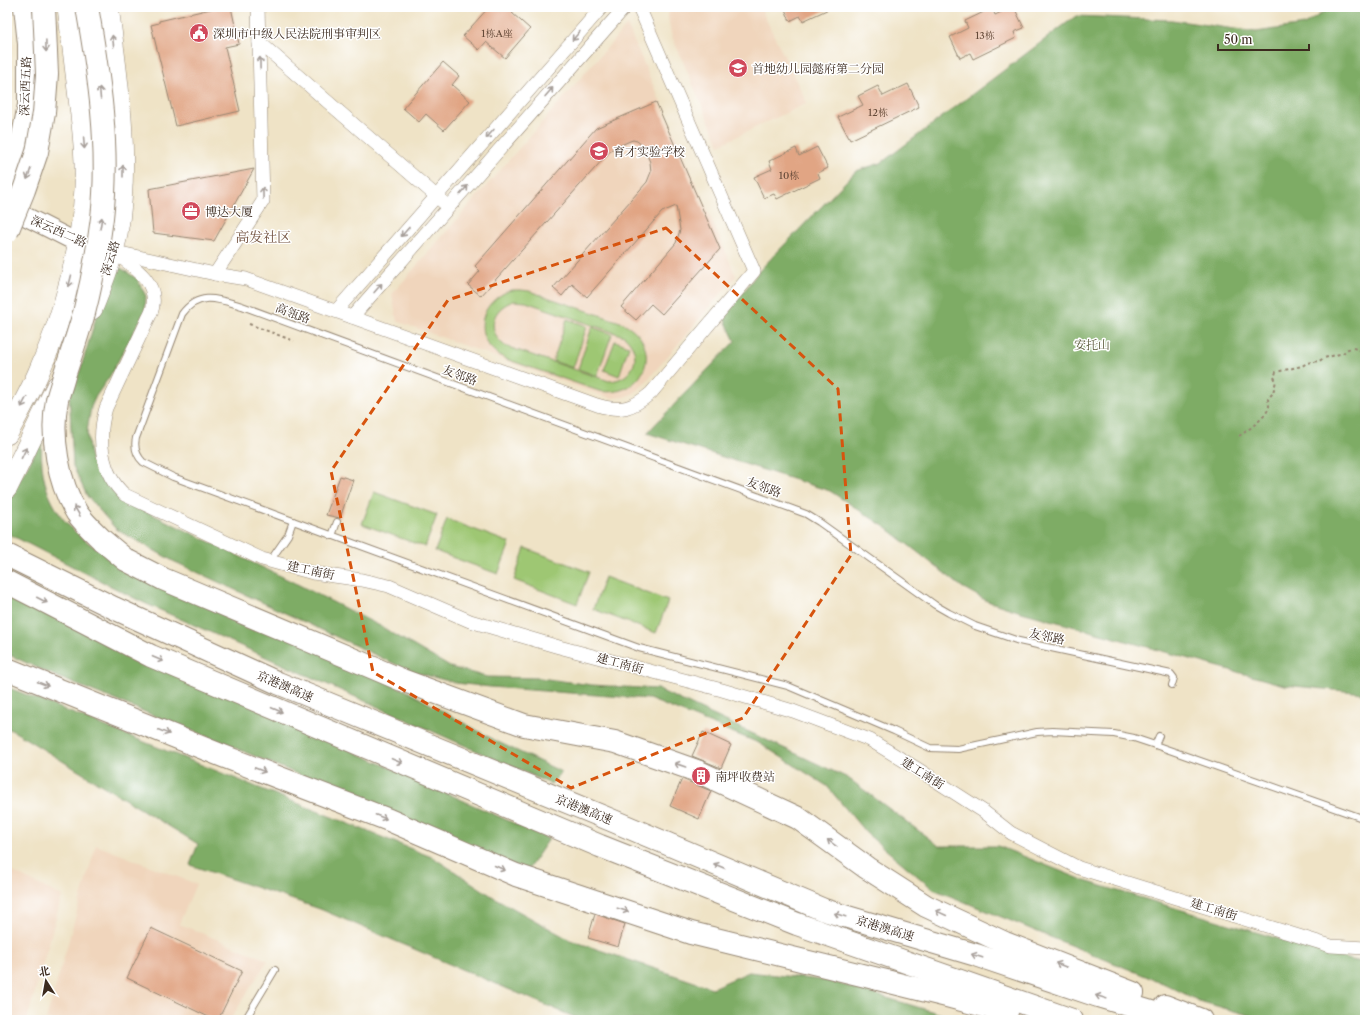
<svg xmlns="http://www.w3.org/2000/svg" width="1372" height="1027" viewBox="0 0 1372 1027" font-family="'Libre Caslon Text','Noto Serif SC',serif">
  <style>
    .built { fill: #f0d5bc }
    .green { fill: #9ec773; stroke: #6c7848; fill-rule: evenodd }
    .forest { fill: #7eac65; stroke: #5c6b42 }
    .building { fill: #e1a584 }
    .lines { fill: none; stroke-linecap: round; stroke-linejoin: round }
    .lane-casing { stroke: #958672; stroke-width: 8 }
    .street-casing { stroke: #958672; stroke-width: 14 }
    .secondary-casing { stroke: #958672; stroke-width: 20 }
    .primary-casing { stroke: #958672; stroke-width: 22 }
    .highway-casing { stroke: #958672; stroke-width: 24 }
    .path { stroke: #958672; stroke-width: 2; stroke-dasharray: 3 3; stroke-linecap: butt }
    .lane { stroke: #fff; stroke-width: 6 }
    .street { stroke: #fff; stroke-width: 13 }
    .secondary { stroke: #fff; stroke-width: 18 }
    .primary { stroke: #fff; stroke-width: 21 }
    .highway { stroke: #fff; stroke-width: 22 }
    .highway-bridge-casing { stroke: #958672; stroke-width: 24; stroke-linecap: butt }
    .highway-bridge { stroke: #fff; stroke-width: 22 }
    .oneway { stroke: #a79f9a }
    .marked { fill: none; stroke: #d7540e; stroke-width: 3; stroke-dasharray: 8 5; stroke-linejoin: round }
    .labels { text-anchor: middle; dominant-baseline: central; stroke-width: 3; stroke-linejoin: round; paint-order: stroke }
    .number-label { font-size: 10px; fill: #644938 }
    .poi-label { font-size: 12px; fill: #3b2a1e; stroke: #fff; text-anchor: start }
    .street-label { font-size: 12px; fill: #3b2a1e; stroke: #fff }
    .park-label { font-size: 12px; fill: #595938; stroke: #fff }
    .quarter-label { font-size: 14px; fill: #755542; stroke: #fff }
  </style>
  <rect width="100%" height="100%" fill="#fff"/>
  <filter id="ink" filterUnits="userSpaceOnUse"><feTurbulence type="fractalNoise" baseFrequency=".025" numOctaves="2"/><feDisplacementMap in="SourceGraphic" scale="8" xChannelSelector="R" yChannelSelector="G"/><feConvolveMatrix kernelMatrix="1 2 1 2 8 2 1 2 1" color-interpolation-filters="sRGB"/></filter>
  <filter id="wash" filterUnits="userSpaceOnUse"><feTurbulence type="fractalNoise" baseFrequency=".012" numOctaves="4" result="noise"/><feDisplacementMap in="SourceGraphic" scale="16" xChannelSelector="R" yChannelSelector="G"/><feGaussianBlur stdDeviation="0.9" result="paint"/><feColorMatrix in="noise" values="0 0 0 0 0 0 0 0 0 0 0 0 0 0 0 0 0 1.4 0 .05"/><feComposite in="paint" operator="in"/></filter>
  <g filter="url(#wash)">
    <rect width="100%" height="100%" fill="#efe3c6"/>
    <g class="built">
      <polygon points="670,7 760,7 807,103 719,145 671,34 668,16"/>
      <polygon points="627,25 736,276 643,385 634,393 624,397 612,398 600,395 397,321 392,294"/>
      <polygon points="96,845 196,884 179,924 268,960 230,1020 46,1020"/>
      <polygon points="7,869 62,896 27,1020 7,1020"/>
    </g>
    <g class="green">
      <path d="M511,290H521L529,291L623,323C665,344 646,399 599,391L506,359C471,342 476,303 511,290ZM514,301L526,302L624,336C644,353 635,380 609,381L505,346C486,331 491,308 514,301Z"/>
      <polygon points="567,319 587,326 573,368 553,361"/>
      <polygon points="592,327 612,334 597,376 578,369"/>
      <polygon points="615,341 629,346 619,376 604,370"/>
      <polygon points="374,492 437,515 425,547 362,524"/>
      <polygon points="447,519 510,543 498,574 435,551"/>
      <polygon points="525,548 589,572 577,604 514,580"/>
      <polygon points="605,577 668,601 656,633 593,609"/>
    </g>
    <g class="forest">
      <polygon points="1331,7 1365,7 1365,693 1284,685 1018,611 987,601 962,587 888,529 830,491 647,433 735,341 724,318 759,271 856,171 881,163 1076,16 1172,20 1256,32 1304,25"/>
      <polygon points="121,268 137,279 146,296 145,311 110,376 96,396 91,407 87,432 90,455 100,476 131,504 297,584 380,626 450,667 487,677 540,678 592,685 657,689 848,778 939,846 998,846 1088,882 1343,958 1365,963 1365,1020 1266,1020 1199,1001 1165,984 933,889 866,833 827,786 759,743 649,699 490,687 456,683 410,671 173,561 116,529 87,496 73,466 69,391 80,371 109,274"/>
      <path d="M42,440C38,488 56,522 96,548L407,691L498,742L562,772L551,784L140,601L7,533V503Z"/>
      <polygon points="7,596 549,839 527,871 233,747 60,678 7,654"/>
      <polygon points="7,687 434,858 495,898 570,940 712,988 749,972 830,981 961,1020 581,1020 320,909 190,865 198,844 15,732 7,728"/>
    </g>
    <g id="blocks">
      <g class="building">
        <polygon points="219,7 231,7 239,44 225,47 240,111 176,126 151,25 159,23 159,21"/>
        <polygon points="489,7 517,7 512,13 530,29 505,58 486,42 479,50 463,36"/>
        <polygon points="784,7 833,7 803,21 800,16 790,21"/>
        <polygon points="1012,7 1014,7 1024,28 1014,32 1016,38 973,59 970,53 960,58 950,37 968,28 965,21 992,8 995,15"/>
        <polygon points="443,62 459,76 452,85 470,101 444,130 426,114 419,122 403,108"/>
        <polygon points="908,84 919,107 850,140 838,117 863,105 858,96 878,86 883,96"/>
        <polygon points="656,102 720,249 662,314 651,304 636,320 621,307 676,243 680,230 676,206 662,212 587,297 572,284 562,296 553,288 647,182 651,172 650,162 643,146 637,141 633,140 630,141 612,149 481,296 468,285 480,271 475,266 596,128"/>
        <polygon points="817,147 828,168 818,173 820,178 777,199 774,194 764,198 754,177 772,169 769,161 796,148 799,156"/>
        <polygon points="254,169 214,241 153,233 149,189"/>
        <polygon points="340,476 353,480 340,518 326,515"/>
        <polygon points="703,732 731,745 721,768 692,756"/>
        <polygon points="682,779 711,791 699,819 670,806"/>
        <polygon points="595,914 625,924 618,947 588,938"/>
        <polygon points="151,928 242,971 218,1020 215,1020 127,978"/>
      </g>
    </g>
  </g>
  <g filter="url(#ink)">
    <use href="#blocks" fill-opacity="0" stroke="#958672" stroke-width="1"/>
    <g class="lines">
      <g class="lane-casing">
        <g id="lane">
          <polyline points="293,521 639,648 788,686 894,731 930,748 958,749 1037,732 1052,731 1114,734 1134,738 1155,745 1365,819"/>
          <polyline points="332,536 337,522"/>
          <path d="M270,561L288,535L293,521L173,477L143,462C136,455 134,447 136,438L182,314C199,291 218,299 242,306L806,514L819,522L935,605L949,613L975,626L1019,641L1171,674L1174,678L1172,685"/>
          <polyline points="1155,745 1159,736"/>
          <polyline points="245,1020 275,970"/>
        </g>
      </g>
      <g class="street-casing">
        <g id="street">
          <polyline points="259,42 443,202"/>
          <path d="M113,251C130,265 157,279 153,305C153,310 150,315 148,319L106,408C97,438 101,474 125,495L262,559L313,573L362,580L389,586L470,621L559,647L722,690L793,711L870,740L916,768L983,811L1011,833L1079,868L1331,946L1365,948"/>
          <path d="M116,252L215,274L246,279L597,405C621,412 632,409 651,393L754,271L639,7"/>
          <polyline points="215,274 263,201 258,7"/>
          <polyline points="336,311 602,7"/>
          <polyline points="352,317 625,7"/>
        </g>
      </g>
      <g class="secondary-casing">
        <g id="secondary">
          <polyline points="7,188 15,167 27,105 27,44 23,7"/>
          <polyline points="7,207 78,243 91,246"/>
        </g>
      </g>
      <g class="primary-casing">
        <g id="primary">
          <path d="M92,309C102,285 112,260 117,234C130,159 118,82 108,7"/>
          <path d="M7,434C19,412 31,391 40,369C64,315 82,247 85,188C86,163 84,139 81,115C77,79 72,43 68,7"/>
          <polyline points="7,488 57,386"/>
        </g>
      </g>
      <g class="highway-casing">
        <g id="highway">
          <polyline points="102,540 126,560 163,579 402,680 524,725 615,742 697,771 798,818 867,868 926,906 1005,943 1133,993"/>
          <polyline points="7,555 114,608 278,683 611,820 824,910 976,955 1098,996 1178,1020"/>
          <polyline points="7,582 151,656 600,846 797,924 1072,1020"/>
          <polyline points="7,669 223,756 389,820 516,875 691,933 947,996 1007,1012"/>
          <polyline points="1165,1006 1201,1020"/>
        </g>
      </g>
      <g class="path">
        <polyline points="249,324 294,341"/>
        <path d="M1239,436C1246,432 1269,415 1269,406C1269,404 1268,402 1268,399L1273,393L1276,381L1274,377L1276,372L1302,366L1307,363L1319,361L1324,358L1343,353L1348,349L1353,348L1361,350L1365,349"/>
      </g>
      <use href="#lane" class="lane"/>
      <use href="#street" class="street"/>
      <use href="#secondary" class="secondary"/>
      <use href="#primary" class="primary"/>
      <use href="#highway" class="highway"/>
      <g class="highway-bridge-casing">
        <g id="highway-bridge">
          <path d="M87,7C99,75 110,148 102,218C98,249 92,282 84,313C78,334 71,355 64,376C62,384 59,392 57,400C50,435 58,483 77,513C84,523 94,532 102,540"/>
          <polyline points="7,232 24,190 37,152 44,113 47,74 44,7"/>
        </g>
      </g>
      <use href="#highway-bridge" class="highway-bridge"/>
    </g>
    <defs><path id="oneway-shaft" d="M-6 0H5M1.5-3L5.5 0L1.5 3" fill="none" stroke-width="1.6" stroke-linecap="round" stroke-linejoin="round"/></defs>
    <g class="oneway">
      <use href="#oneway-shaft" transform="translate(576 36) rotate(131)"/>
      <use href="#oneway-shaft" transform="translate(113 41) rotate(-97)"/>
      <use href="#oneway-shaft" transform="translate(46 46) rotate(89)"/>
      <use href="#oneway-shaft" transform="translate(260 63) rotate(-91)"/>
      <use href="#oneway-shaft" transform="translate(549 92) rotate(-49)"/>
      <use href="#oneway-shaft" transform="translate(100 93) rotate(-95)"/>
      <use href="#oneway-shaft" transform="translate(490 134) rotate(131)"/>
      <use href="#oneway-shaft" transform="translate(84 143) rotate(86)"/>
      <use href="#oneway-shaft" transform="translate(123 171) rotate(-90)"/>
      <use href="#oneway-shaft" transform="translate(29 174) rotate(109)"/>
      <use href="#oneway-shaft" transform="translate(464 190) rotate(-49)"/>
      <use href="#oneway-shaft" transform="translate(263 193) rotate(-91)"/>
      <use href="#oneway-shaft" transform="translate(101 223) rotate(-81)"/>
      <use href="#oneway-shaft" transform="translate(405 232) rotate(131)"/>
      <use href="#oneway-shaft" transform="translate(70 281) rotate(104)"/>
      <use href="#oneway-shaft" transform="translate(378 288) rotate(-49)"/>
      <use href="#oneway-shaft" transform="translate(24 402) rotate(117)"/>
      <use href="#oneway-shaft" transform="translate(24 453) rotate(-64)"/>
      <use href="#oneway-shaft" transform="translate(77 511) rotate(-121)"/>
      <use href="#oneway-shaft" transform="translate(42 600) rotate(27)"/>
      <use href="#oneway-shaft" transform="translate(158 659) rotate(23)"/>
      <use href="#oneway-shaft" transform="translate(43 684) rotate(22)"/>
      <use href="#oneway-shaft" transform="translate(277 710) rotate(23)"/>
      <use href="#oneway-shaft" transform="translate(164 732) rotate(22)"/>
      <use href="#oneway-shaft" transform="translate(397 761) rotate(23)"/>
      <use href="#oneway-shaft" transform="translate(680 765) rotate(-161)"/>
      <use href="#oneway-shaft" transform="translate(260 770) rotate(21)"/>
      <use href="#oneway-shaft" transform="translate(381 817) rotate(21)"/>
      <use href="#oneway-shaft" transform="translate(832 843) rotate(-144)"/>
      <use href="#oneway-shaft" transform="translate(719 866) rotate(-157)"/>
      <use href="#oneway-shaft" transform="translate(500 868) rotate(24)"/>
      <use href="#oneway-shaft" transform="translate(623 910) rotate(18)"/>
      <use href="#oneway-shaft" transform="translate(941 913) rotate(-155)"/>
      <use href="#oneway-shaft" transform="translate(840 915) rotate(-163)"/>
      <use href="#oneway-shaft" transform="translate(977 956) rotate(-162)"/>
      <use href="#oneway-shaft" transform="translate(1061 965) rotate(-159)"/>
      <use href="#oneway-shaft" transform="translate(1101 997) rotate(-163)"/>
    </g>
  </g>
  <path class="marked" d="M666,228L838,389L851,555L743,718L571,788L373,672L331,471L448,300Z"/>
  <defs>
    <g id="civic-disc" transform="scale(1)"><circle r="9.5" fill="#d1495b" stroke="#fff"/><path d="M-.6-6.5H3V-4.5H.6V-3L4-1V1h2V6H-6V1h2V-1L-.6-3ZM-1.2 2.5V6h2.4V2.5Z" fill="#fff"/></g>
    <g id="school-disc" transform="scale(1)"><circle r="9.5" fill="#d1495b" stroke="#fff"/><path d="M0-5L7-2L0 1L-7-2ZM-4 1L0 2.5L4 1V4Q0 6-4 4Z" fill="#fff"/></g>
    <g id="office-disc" transform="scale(1)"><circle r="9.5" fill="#d1495b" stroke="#fff"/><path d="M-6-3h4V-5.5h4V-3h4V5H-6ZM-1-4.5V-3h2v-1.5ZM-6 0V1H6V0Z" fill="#fff"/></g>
    <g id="building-disc" transform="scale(1)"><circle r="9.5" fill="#d1495b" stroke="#fff"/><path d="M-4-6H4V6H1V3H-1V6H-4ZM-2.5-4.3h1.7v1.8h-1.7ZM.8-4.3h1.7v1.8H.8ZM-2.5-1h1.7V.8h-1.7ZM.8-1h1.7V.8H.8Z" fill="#fff"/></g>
  </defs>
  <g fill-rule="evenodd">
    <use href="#civic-disc" x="199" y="33"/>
    <use href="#school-disc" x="738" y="68"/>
    <use href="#school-disc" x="599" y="151"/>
    <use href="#office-disc" x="191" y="211"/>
    <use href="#building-disc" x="701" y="776"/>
  </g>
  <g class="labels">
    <g class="number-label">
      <text x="497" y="33">1栋A座</text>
      <text x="985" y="35">13栋</text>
      <text x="878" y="112">12栋</text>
      <text x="789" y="175">10栋</text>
    </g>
    <g class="poi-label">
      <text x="213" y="33">深圳市中级人民法院刑事审判区</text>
      <text x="752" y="68">首地幼儿园懿府第二分园</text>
      <text x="613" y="151">育才实验学校</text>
      <text x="205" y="211">博达大厦</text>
      <text x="715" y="776">南坪收费站</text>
    </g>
    <g class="street-label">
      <text transform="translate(25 86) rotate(-88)">深云西五路</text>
      <text transform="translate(59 231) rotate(24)">深云西二路</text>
      <text transform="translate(110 258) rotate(-73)">深云路</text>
      <text transform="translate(293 313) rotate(20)">高瓴路</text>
      <text transform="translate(460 375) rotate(20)">友邻路</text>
      <text transform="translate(764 487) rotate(20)">友邻路</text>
      <text transform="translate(311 570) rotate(12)">建工南街</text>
      <text transform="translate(1047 636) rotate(12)">友邻路</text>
      <text transform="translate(620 663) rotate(15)">建工南街</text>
      <text transform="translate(285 686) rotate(23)">京港澳高速</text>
      <text transform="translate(923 773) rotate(32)">建工南街</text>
      <text transform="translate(584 809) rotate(22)">京港澳高速</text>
      <text transform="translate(1214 909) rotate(17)">建工南街</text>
      <text transform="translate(885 928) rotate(17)">京港澳高速</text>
    </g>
    <g class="park-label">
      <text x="1092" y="344">安托山</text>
    </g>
    <g class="quarter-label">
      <text x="263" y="237">高发社区</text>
    </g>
  </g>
  <rect width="1372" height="1027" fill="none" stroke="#fff" stroke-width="24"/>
  <g transform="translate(46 981) rotate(349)" stroke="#ffffff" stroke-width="3" paint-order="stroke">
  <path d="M0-3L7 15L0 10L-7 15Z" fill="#3b2a1e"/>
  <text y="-6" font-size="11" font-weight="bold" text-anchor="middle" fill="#3b2a1e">北</text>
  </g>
  <path d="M1218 44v6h91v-6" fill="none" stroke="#3b2a1e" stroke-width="2"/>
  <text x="1224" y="44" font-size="12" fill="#3b2a1e" stroke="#ffffff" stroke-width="3" paint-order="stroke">50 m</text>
</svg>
